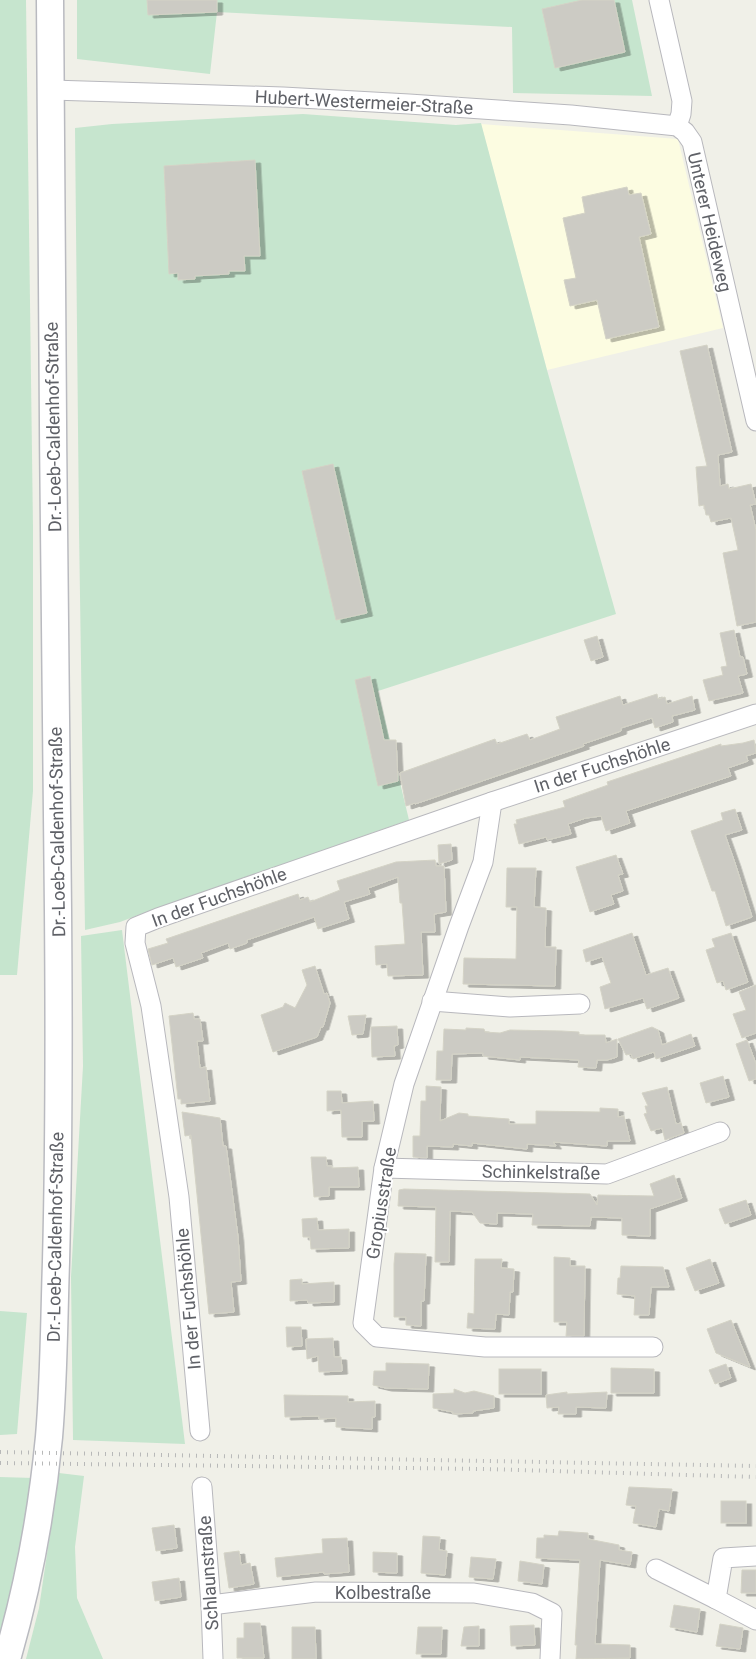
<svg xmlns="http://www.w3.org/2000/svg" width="756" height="1659" viewBox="0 0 756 1659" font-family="Roboto,sans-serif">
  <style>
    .commercial { fill: #fcfce1 }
    .green { fill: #c6e5ce }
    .building { fill: #cccbc4; stroke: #d4d3c6; filter: url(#shadow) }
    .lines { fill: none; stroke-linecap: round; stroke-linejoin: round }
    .street-casing { stroke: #b8b8bd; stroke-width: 21 }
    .secondary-casing { stroke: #b9bac0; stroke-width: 29 }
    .street { stroke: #fff; stroke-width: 19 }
    .secondary { stroke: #fff; stroke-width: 26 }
    .rail { stroke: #b7b8b8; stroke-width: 4; stroke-dasharray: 1 6; stroke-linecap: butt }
    .labels { text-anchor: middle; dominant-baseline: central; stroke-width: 4; stroke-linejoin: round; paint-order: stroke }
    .street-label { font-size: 18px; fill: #5f6167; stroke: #fff }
  </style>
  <defs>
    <filter id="shadow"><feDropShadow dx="5.5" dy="3" stdDeviation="0" flood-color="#0004"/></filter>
  </defs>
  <rect width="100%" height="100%" fill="#f0f0e8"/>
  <polygon class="commercial" points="481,124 678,139 723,328 547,370"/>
  <g class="green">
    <polygon points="0,0 26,0 33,527 33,791 17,975 0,975"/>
    <polygon points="77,0 632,0 652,96 513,93 512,27 217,12 210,74 77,59"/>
    <polygon points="303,114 456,125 481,123 547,370 616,614 378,691 409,820 157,908 120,922 85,930 79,529 75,128 112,124"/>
    <polygon points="122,930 185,1444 73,1440 71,1277 83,1066 81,936"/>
    <polygon points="0,1311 27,1313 17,1434 0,1435"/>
    <polygon points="59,1473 84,1476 75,1547 77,1598 103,1659 26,1659 39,1608"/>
    <polygon points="0,1477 34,1478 0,1640"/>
  </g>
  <g class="building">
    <polygon points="147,0 217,0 217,12 148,15"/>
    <polygon points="582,0 614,0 625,52 555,68 542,9"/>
    <polygon points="255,160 260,256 244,256 245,271 229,271 229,274 195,276 195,279 178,280 178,273 169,274 164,166"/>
    <polygon points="627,187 629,195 641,193 651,234 639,237 659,327 606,339 597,300 570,306 564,280 576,278 563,218 585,213 582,197"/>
    <polygon points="707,345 732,452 718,455 720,486 728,484 729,489 751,484 756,504 750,505 756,530 756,622 737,626 723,553 738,550 731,518 711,522 709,515 706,515 704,505 699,506 696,467 707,466 680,351"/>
    <polygon points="333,464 367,613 336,620 302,471"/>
    <polygon points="734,630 740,657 743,657 747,674 738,676 743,693 709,701 703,680 723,675 721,667 727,666 720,633"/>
    <polygon points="597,636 603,657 591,661 584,640"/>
    <polygon points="370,676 384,740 396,740 398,781 378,786 355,680"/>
    <polygon points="657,694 658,699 665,697 667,704 692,696 695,710 672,716 673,722 655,728 652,718 621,728 621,731 583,744 584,746 415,804 415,803 406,806 400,773 495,739 497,744 527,734 530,740 560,729 556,717 620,696 623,705"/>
    <polygon points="754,740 756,753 746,756 748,761 728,768 731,776 626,811 630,823 606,831 601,816 586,818 568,824 571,834 547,840 546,837 519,844 514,824 517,824 516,820 565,807 563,801 608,785 607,782 721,744 721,746 743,743"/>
    <polygon points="735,809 742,830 725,835 735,863 752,917 726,926 715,891 712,891 691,831 723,820 721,813"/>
    <polygon points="451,844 452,860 439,864 438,845"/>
    <polygon points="616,855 623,874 618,875 623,891 611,895 614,904 590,912 576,867"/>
    <polygon points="435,860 436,866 444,866 446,912 434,914 435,932 421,932 423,975 388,976 387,964 376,965 375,946 405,944 402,903 400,903 398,877 368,888 370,894 344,902 349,919 318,929 314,917 247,940 247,943 230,949 228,943 201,953 203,958 176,967 173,958 152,965 148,949 168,943 166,939 298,894 300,900 308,897 310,902 340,890 337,881 396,862"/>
    <polygon points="507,868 536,868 534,907 546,908 545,947 556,947 555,986 463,984 464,958 516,959 517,907 506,907"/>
    <polygon points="632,933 646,975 668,968 679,998 647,1009 643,998 605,1009 600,987 611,983 602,957 586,962 583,950"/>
    <polygon points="731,933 748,982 726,990 723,981 717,983 706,950 715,947 712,939"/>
    <polygon points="315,966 324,994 327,993 330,1003 323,1027 321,1027 317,1037 273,1052 261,1015 283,1007 285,1003 295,1008 307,985 302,970"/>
    <polygon points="756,985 756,1033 742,1038 733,1014 746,1010 739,992"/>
    <polygon points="193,1013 194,1019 200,1019 203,1041 197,1041 200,1068 206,1067 210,1101 181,1104 181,1099 178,1099 169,1016"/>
    <polygon points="366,1015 363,1034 352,1035 348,1016"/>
    <polygon points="397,1026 398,1045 394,1046 395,1056 372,1057 371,1027"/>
    <polygon points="652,1027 658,1030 662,1045 691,1034 695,1046 656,1059 654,1052 633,1059 631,1054 626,1055 618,1039"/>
    <polygon points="466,1028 484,1029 485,1032 500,1033 510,1030 562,1031 579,1032 579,1035 605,1035 606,1043 617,1039 617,1057 607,1060 597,1060 596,1068 578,1067 579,1060 520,1057 520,1060 483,1056 483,1053 452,1054 451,1080 436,1080 437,1051 443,1051 444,1029 466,1030"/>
    <polygon points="747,1040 756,1064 756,1079 749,1081 736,1044"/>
    <polygon points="723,1076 729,1097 706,1103 700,1083"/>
    <polygon points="426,1086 441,1087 440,1121 459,1113 468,1114 468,1116 509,1119 509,1124 536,1124 536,1111 600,1112 600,1108 618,1109 618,1117 624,1116 630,1141 607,1141 607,1146 553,1142 556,1146 527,1144 527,1149 472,1143 472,1146 453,1144 453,1147 427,1146 427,1158 413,1157 413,1136 420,1136 421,1101 426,1101"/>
    <polygon points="667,1087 676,1124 681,1123 684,1133 665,1140 662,1128 651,1131 644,1114 647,1113 645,1106 648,1106 642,1093"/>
    <polygon points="327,1091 341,1091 342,1103 373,1101 374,1121 362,1121 362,1137 342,1137 341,1110 327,1111"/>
    <polygon points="182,1112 220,1118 223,1146 226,1146 238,1237 241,1281 231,1282 234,1312 209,1314 191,1135 185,1136"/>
    <polygon points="311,1157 326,1157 327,1166 332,1166 332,1168 358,1167 359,1187 329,1187 329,1196 314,1197"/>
    <polygon points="674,1175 682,1198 650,1209 650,1236 622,1235 622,1218 591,1217 590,1226 532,1225 533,1214 497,1213 497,1224 480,1223 472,1212 450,1211 449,1262 435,1262 436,1207 398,1206 399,1190 404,1189 590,1194 597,1205 598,1195 654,1196 650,1184"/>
    <polygon points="746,1200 751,1215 725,1224 719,1209"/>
    <polygon points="317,1218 318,1230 349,1229 349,1248 311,1249 310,1237 303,1237 302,1219"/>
    <polygon points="395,1253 426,1254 424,1301 421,1301 421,1326 406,1325 406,1317 394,1317 394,1264"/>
    <polygon points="554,1257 570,1258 570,1266 585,1266 584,1336 566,1336 567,1322 554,1322"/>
    <polygon points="475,1259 502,1259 501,1268 514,1269 513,1292 510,1292 509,1315 496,1314 495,1329 467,1328 468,1313 474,1314"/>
    <polygon points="710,1259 719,1283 695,1291 686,1268"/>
    <polygon points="621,1266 663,1267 669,1287 651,1287 649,1315 634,1315 635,1296 617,1294 618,1278 620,1278"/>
    <polygon points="302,1279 302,1284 334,1282 334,1302 308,1303 307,1300 290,1301 290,1280"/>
    <polygon points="731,1320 750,1367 716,1353 707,1329"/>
    <polygon points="286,1327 301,1327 302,1346 287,1347"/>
    <polygon points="333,1338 334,1357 341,1357 342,1371 319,1372 318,1356 307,1359 306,1339"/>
    <polygon points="386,1363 429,1364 428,1389 386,1388 373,1385 374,1371 386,1371"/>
    <polygon points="726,1364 731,1378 715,1384 709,1370"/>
    <polygon points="611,1368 654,1369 654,1393 611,1393"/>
    <rect x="499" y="1369" width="42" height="25"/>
    <polygon points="454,1389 465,1393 474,1391 494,1396 494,1408 473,1411 473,1413 453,1414 453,1412 433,1408 433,1394 454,1393"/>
    <polygon points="567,1392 567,1394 607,1392 606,1408 576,1407 576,1414 558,1414 559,1407 547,1408 546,1395"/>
    <polygon points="284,1395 348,1396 348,1402 375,1401 375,1417 372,1417 372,1429 336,1427 336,1418 319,1419 319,1416 285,1417"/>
    <polygon points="629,1487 672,1489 669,1511 659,1509 656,1527 633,1523 636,1506 626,1505"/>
    <rect x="721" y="1501" width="25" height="22"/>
    <polygon points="174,1525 177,1548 156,1551 152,1528"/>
    <polygon points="559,1531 588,1533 588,1539 619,1545 619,1550 632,1552 630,1565 600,1560 595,1644 630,1645 630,1658 576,1659 577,1645 575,1645 580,1560 536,1558 537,1538 544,1538 544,1535 558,1536"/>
    <polygon points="423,1536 440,1537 439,1550 447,1551 445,1575 421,1573"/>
    <polygon points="347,1538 349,1572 324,1574 324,1572 277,1577 275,1558 323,1553 322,1539"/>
    <polygon points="239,1551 241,1565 250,1563 254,1584 229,1588 224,1553"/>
    <polygon points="373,1552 397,1553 397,1573 373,1572"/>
    <polygon points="471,1557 496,1559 493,1579 469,1577"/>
    <polygon points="520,1561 544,1565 542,1584 518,1581"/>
    <polygon points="742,1570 756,1570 756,1593 741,1593"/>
    <polygon points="179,1578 181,1597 155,1601 152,1582"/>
    <polygon points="674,1605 700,1609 697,1632 670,1627"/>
    <polygon points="244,1623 260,1623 264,1658 237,1658 237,1638 244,1638"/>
    <polygon points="720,1624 743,1628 740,1649 716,1646"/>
    <polygon points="534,1625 535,1645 511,1646 510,1626"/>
    <polygon points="479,1626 479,1646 461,1646 464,1627"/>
    <polygon points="292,1627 315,1627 316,1659 292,1659"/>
    <polygon points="418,1627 442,1627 441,1654 416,1654"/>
  </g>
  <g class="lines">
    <g class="street-casing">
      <g id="street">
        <polyline points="659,0 682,101 681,114 677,126"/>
        <polyline points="51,90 283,97 409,104 571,115 677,126 685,132 692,142 756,421"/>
        <polyline points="492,802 483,862 459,926 404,1084 384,1168 363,1323 377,1337 485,1347 653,1347"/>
        <polyline points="432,1001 510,1007 580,1004"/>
        <polyline points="384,1168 607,1174 720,1132"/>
        <polyline points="200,1431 179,1197 151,1006 135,943 136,927 158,918 492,802 756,714"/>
        <polyline points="202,1487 211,1605 213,1659"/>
        <polyline points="756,1556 723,1558 716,1599 756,1620"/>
        <polyline points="656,1569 716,1599"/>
        <polyline points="211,1605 316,1592 474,1593 532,1603 552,1613 550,1659"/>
      </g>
    </g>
    <g class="secondary-casing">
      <path id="secondary" d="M7,1659C27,1590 42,1510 49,1437C54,1379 54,1320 56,1262C59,1145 59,1028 58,911C55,607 51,304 50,0"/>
    </g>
    <use href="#street" class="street"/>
    <use href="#secondary" class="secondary"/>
    <g class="rail">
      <polyline points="0,1452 756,1466"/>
      <polyline points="0,1463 485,1469 756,1477"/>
    </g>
  </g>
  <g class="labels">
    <g class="street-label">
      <text transform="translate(364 102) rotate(3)">Hubert-Westermeier-Straße</text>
      <text transform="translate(710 222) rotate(77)">Unterer Heideweg</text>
      <text transform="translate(53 427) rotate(-91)">Dr.-Loeb-Caldenhof-Straße</text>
      <text transform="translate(602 765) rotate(-18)">In der Fuchshöhle</text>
      <text transform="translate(57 832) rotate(-91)">Dr.-Loeb-Caldenhof-Straße</text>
      <text transform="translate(219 897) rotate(-20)">In der Fuchshöhle</text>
      <text transform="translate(541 1172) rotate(1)">Schinkelstraße</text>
      <text transform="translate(381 1203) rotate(-81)">Gropiusstraße</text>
      <text transform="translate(55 1237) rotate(-89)">Dr.-Loeb-Caldenhof-Straße</text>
      <text transform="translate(188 1299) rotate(-95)">In der Fuchshöhle</text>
      <text transform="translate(208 1573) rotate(-94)">Schlaunstraße</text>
      <text x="383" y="1592">Kolbestraße</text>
    </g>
  </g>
</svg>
